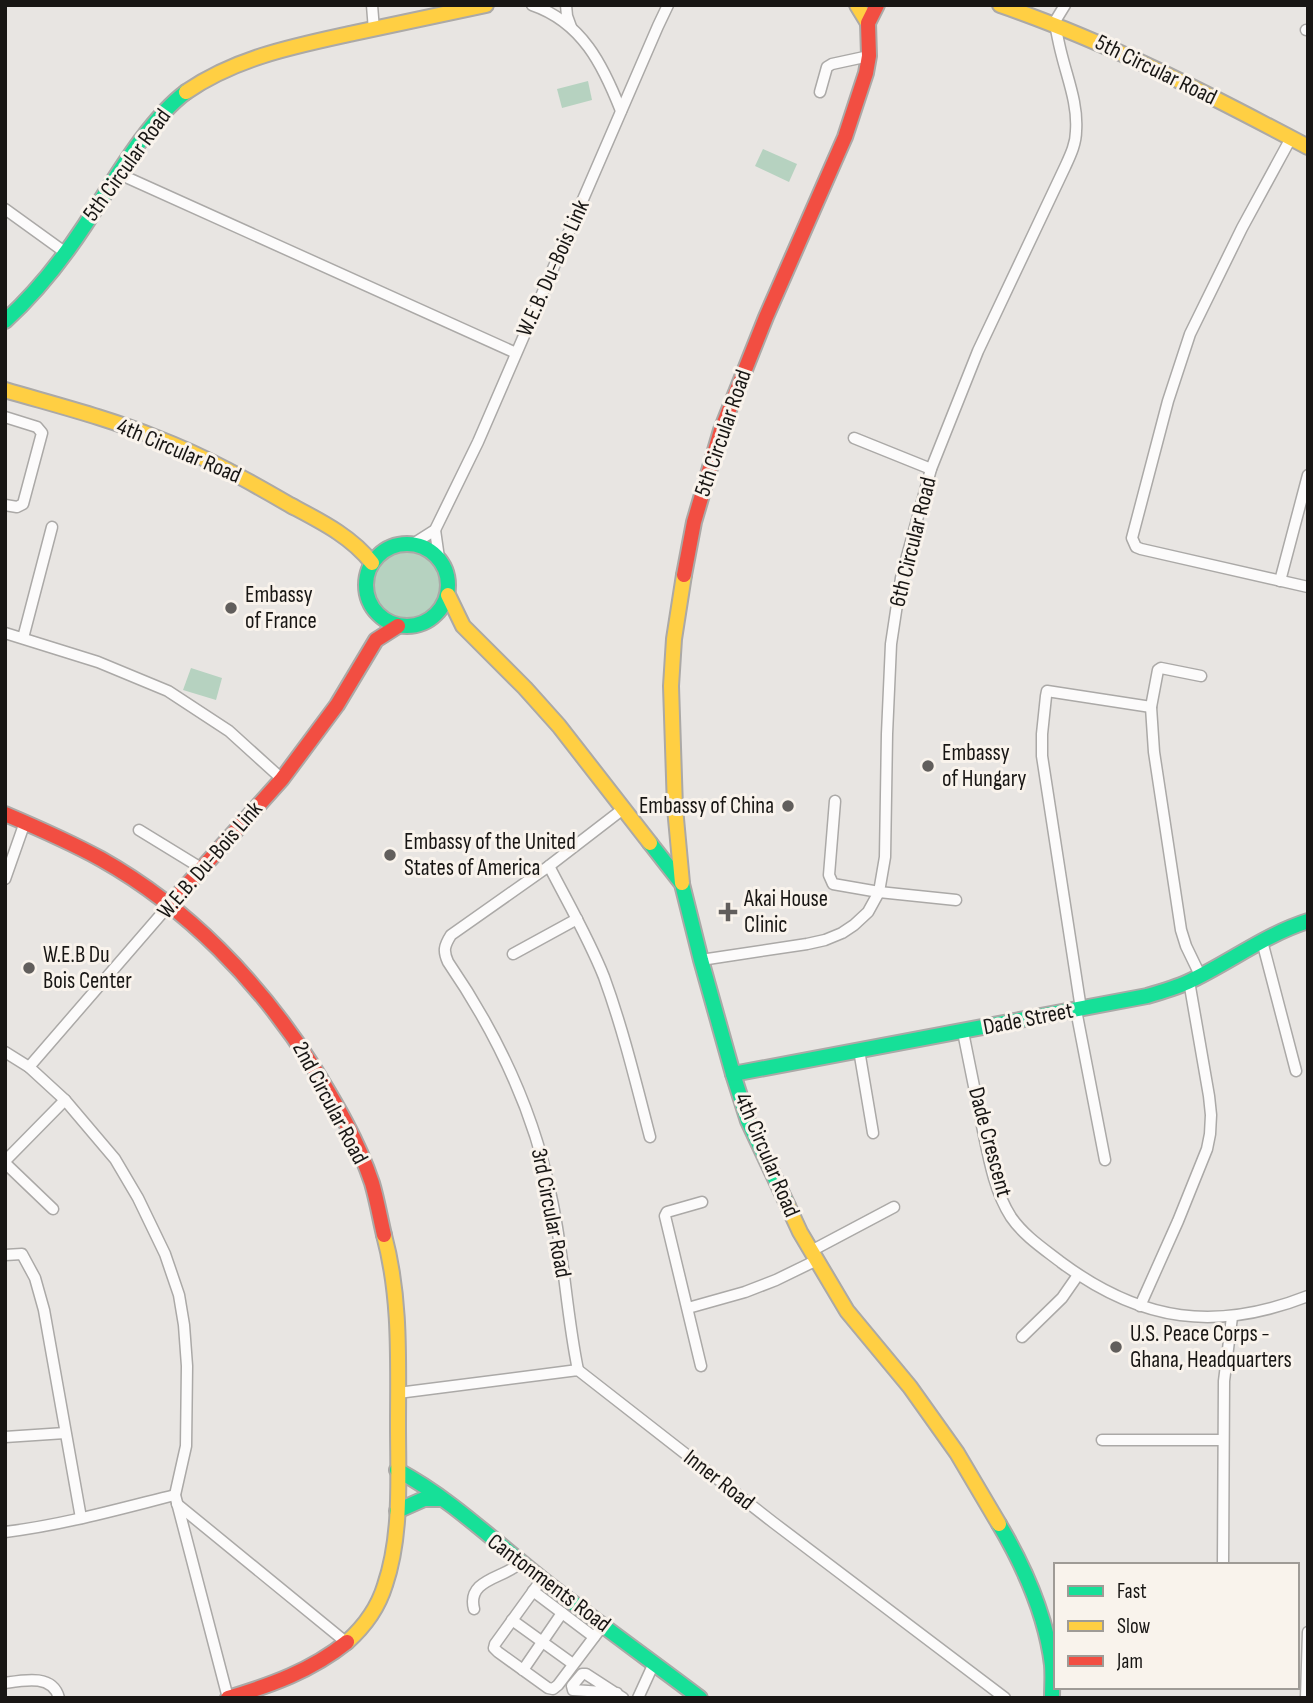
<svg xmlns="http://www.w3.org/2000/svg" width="1313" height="1703" viewBox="0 0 1313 1703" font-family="'Sofia Sans Condensed',sans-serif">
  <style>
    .green { fill: #b6d2c0 }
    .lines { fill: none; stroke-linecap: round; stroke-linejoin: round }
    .street-casing { stroke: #aba9a7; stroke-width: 13 }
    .fast-casing { stroke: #aba9a7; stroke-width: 18 }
    .slow-casing { stroke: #aba9a7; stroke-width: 18 }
    .jam-casing { stroke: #aba9a7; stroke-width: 18 }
    .street { stroke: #fcfbfb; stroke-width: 10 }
    .fast { stroke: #16e098; stroke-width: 14 }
    .slow { stroke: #ffcf43; stroke-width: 14 }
    .jam { stroke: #f24e42; stroke-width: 14 }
    .poi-dot { fill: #615e5c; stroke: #f9f3ec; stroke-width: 2.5 }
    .labels { text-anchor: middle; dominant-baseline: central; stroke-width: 6; stroke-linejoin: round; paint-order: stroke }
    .street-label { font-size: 23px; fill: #181614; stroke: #f9f3ec }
    .poi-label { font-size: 23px; fill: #181614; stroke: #f9f3ec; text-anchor: start }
  </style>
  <rect width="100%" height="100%" fill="#e8e5e2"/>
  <g class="green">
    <polygon points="588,81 592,100 562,108 557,89"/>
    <polygon points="763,149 797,164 789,182 755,166"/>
    <circle cx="406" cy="584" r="38"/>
    <polygon points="191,668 222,678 216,700 183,690"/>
  </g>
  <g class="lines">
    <g class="street-casing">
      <g id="street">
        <polyline points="372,5 374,30"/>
        <path d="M532,5C582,22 603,65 621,111"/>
        <polyline points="566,5 567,16 571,27"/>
        <polyline points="1054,23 1065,5"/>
        <polyline points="1306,30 1308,30"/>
        <polyline points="820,92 827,67 832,64 869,56"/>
        <polyline points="1291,138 1242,228 1190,334 1168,401 1132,538 1136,547 1141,549 1308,587"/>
        <polyline points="117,173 516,353"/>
        <polyline points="5,209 66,253"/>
        <polyline points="5,417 37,427 42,433 23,504 17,507 5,505"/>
        <polyline points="854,438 931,469"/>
        <polyline points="435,530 439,558"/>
        <polyline points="413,544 435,530 478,442 658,26 668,5"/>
        <polyline points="1280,581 1308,475"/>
        <polyline points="5,633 98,662 168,691 229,731 282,779"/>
        <polyline points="23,638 52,527"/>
        <polyline points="835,801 829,875 833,884 879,892 956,900"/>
        <polyline points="139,830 201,868"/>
        <path d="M549,866C568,903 589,939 604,977C623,1029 636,1083 650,1137"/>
        <polyline points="5,879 25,822"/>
        <polyline points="1262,941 1296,1071"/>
        <polyline points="513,954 577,919"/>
        <path d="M701,960L807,944L825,940L842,933L854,925L868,912L879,892L885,857L887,734L891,644L901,578L931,469L978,351L1065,167C1070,156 1076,144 1076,131C1078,105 1068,80 1062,56C1059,45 1057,34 1055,24"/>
        <polyline points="1200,975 1186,946 1181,930 1154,752 1151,707 1158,670 1161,668 1201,676"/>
        <polyline points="1081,1009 1042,756 1042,734 1046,696 1047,691 1151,707"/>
        <polyline points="1076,1010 1105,1160"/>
        <path d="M963,1032C969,1061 975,1091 981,1121C988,1153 993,1189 1011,1217C1024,1236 1044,1249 1062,1263C1142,1322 1216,1332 1308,1296"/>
        <polyline points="859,1050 873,1133"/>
        <polyline points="5,1052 29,1067 65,1100 115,1159 138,1198 165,1254 179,1295 184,1325 187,1366 186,1446 175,1495 228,1698"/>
        <polyline points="29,1067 170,904"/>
        <polyline points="5,1161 65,1100"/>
        <polyline points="5,1163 53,1209"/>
        <polyline points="811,1251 894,1207"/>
        <polyline points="5,1255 22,1254 35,1278 44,1310 81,1518"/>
        <polyline points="1140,1306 1178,1221 1207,1149 1210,1134 1211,1115 1209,1096 1189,981"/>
        <polyline points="688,1308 745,1292 776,1280 817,1260"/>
        <polyline points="1022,1337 1062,1298 1078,1275"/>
        <polyline points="701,1366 665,1216 667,1212 702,1202"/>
        <path d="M578,1370C566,1312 564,1253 551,1196C534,1112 496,1032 448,962C443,951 444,946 451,935L549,866L623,809"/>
        <polyline points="398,1393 578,1370 774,1523 1005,1698"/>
        <polyline points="5,1437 65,1433"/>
        <polyline points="1102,1440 1223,1440"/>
        <polyline points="177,1504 347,1643"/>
        <path d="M5,1532C63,1525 119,1509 175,1495"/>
        <polyline points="1223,1565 1224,1381 1232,1317"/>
        <polyline points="542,1579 495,1644 494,1648 498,1652 548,1688 553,1689 558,1685 604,1624"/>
        <polyline points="533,1591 594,1637"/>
        <path d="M474,1609C466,1578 507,1578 521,1562"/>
        <polyline points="512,1620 573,1664"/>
        <polyline points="523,1670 562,1613"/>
        <path d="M5,1683C24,1680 53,1674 59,1698"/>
        <polyline points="617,1693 573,1690 572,1686 582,1674 586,1674 623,1698"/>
        <polyline points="638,1698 654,1663"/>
        <polyline points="1306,1698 1308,1632"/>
      </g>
    </g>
    <g class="fast-casing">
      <g id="fast">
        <path d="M5,321C36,293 62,260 85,225C112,184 147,121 186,92"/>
        <circle cx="407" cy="585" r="41"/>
        <polyline points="650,843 682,884 701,960 733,1074 748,1121 788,1206"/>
        <path d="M733,1074L1147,996C1161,992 1175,988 1188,982C1229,963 1264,935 1308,921"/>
        <path d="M397,1470C450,1498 495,1542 542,1579C594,1620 647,1658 700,1698"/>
        <polyline points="397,1511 424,1499 441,1499"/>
        <path d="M999,1524C1025,1568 1046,1615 1052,1665C1053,1676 1052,1687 1052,1698"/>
      </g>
    </g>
    <g class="slow-casing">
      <g id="slow">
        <polyline points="857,5 868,23"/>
        <path d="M1000,5C1108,42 1208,94 1308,147"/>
        <path d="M186,92C237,57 295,46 354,33C398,24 442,14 486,5"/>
        <path d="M5,390C56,405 108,418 157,438C204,456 247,480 290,505C320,521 351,536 372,563"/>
        <polyline points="448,595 463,626 525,688 559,726 650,843"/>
        <polyline points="682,883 675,808 671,686 674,639 684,575"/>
        <polyline points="788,1206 800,1232 847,1311 910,1387 957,1453 999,1524"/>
        <path d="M347,1642C365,1626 378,1608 385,1585C402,1535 398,1478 398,1426C398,1361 401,1298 384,1235"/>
      </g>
    </g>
    <g class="jam-casing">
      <g id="jam">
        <polyline points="684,575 694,522 721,430 766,317 845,137 866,73 869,56 868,23 877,5"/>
        <path d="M5,814C38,828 70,842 101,859C188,908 259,982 312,1065C335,1102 358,1141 372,1183C377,1200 380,1218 384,1235"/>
        <polyline points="170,904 282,779 337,705 376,640 398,626"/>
        <path d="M228,1698C271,1685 311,1671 347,1642"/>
      </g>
    </g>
    <use href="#street" class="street"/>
    <use href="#fast" class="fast"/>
    <use href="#slow" class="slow"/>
    <use href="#jam" class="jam"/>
  </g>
  <g class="poi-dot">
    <circle cx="231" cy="608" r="7"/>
    <circle cx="928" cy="766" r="7"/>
    <circle cx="788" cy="806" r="7"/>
    <circle cx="390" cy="855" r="7"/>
    <path d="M724.5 901.5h7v7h7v7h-7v7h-7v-7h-7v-7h7z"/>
    <circle cx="29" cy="968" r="7"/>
    <circle cx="1116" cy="1347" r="7"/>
  </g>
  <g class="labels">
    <g class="street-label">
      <text transform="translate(1156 70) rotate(26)">5th Circular Road</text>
      <text transform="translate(127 165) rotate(-54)">5th Circular Road</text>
      <text transform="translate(553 268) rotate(-66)">W.E.B. Du-Bois Link</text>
      <text transform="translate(723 433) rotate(-71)">5th Circular Road</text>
      <text transform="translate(179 451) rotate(23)">4th Circular Road</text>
      <text transform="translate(913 542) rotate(-76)">6th Circular Road</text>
      <text transform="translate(210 860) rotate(-49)">W.E.B. Du-Bois Link</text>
      <text transform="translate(1028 1019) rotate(-11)">Dade Street</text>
      <text transform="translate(330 1103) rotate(62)">2nd Circular Road</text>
      <text transform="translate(990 1142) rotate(75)">Dade Crescent</text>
      <text transform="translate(767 1155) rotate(67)">4th Circular Road</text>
      <text transform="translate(551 1213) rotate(79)">3rd Circular Road</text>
      <text transform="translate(719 1480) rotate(38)">Inner Road</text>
      <text transform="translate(549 1583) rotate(37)">Cantonments Road</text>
    </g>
    <g class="poi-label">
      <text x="245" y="595">Embassy<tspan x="245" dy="26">of France</tspan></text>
      <text x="942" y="753">Embassy<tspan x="942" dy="26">of Hungary</tspan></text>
      <text x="774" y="806" text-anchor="end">Embassy of China</text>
      <text x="404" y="842">Embassy of the United<tspan x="404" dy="26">States of America</tspan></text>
      <text x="744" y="899">Akai House<tspan x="744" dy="26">Clinic</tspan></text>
      <text x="43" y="955">W.E.B Du<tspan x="43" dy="26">Bois Center</tspan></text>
      <text x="1130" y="1334">U.S. Peace Corps -<tspan x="1130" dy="26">Ghana, Headquarters</tspan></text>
    </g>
  </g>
  <rect width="1313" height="1703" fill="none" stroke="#181614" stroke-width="14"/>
  <rect x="1054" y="1563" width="245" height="126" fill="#f9f3ec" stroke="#9f9b96" stroke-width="2"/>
  <rect x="1068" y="1586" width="35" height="10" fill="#16e098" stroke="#9f9b96" stroke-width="2"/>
  <text x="1117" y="1598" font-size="21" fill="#181614">Fast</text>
  <rect x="1068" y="1621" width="35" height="10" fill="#ffcf43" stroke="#9f9b96" stroke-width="2"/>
  <text x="1117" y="1633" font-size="21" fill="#181614">Slow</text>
  <rect x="1068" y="1656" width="35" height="10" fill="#f24e42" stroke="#9f9b96" stroke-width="2"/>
  <text x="1117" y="1668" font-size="21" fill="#181614">Jam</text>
</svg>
